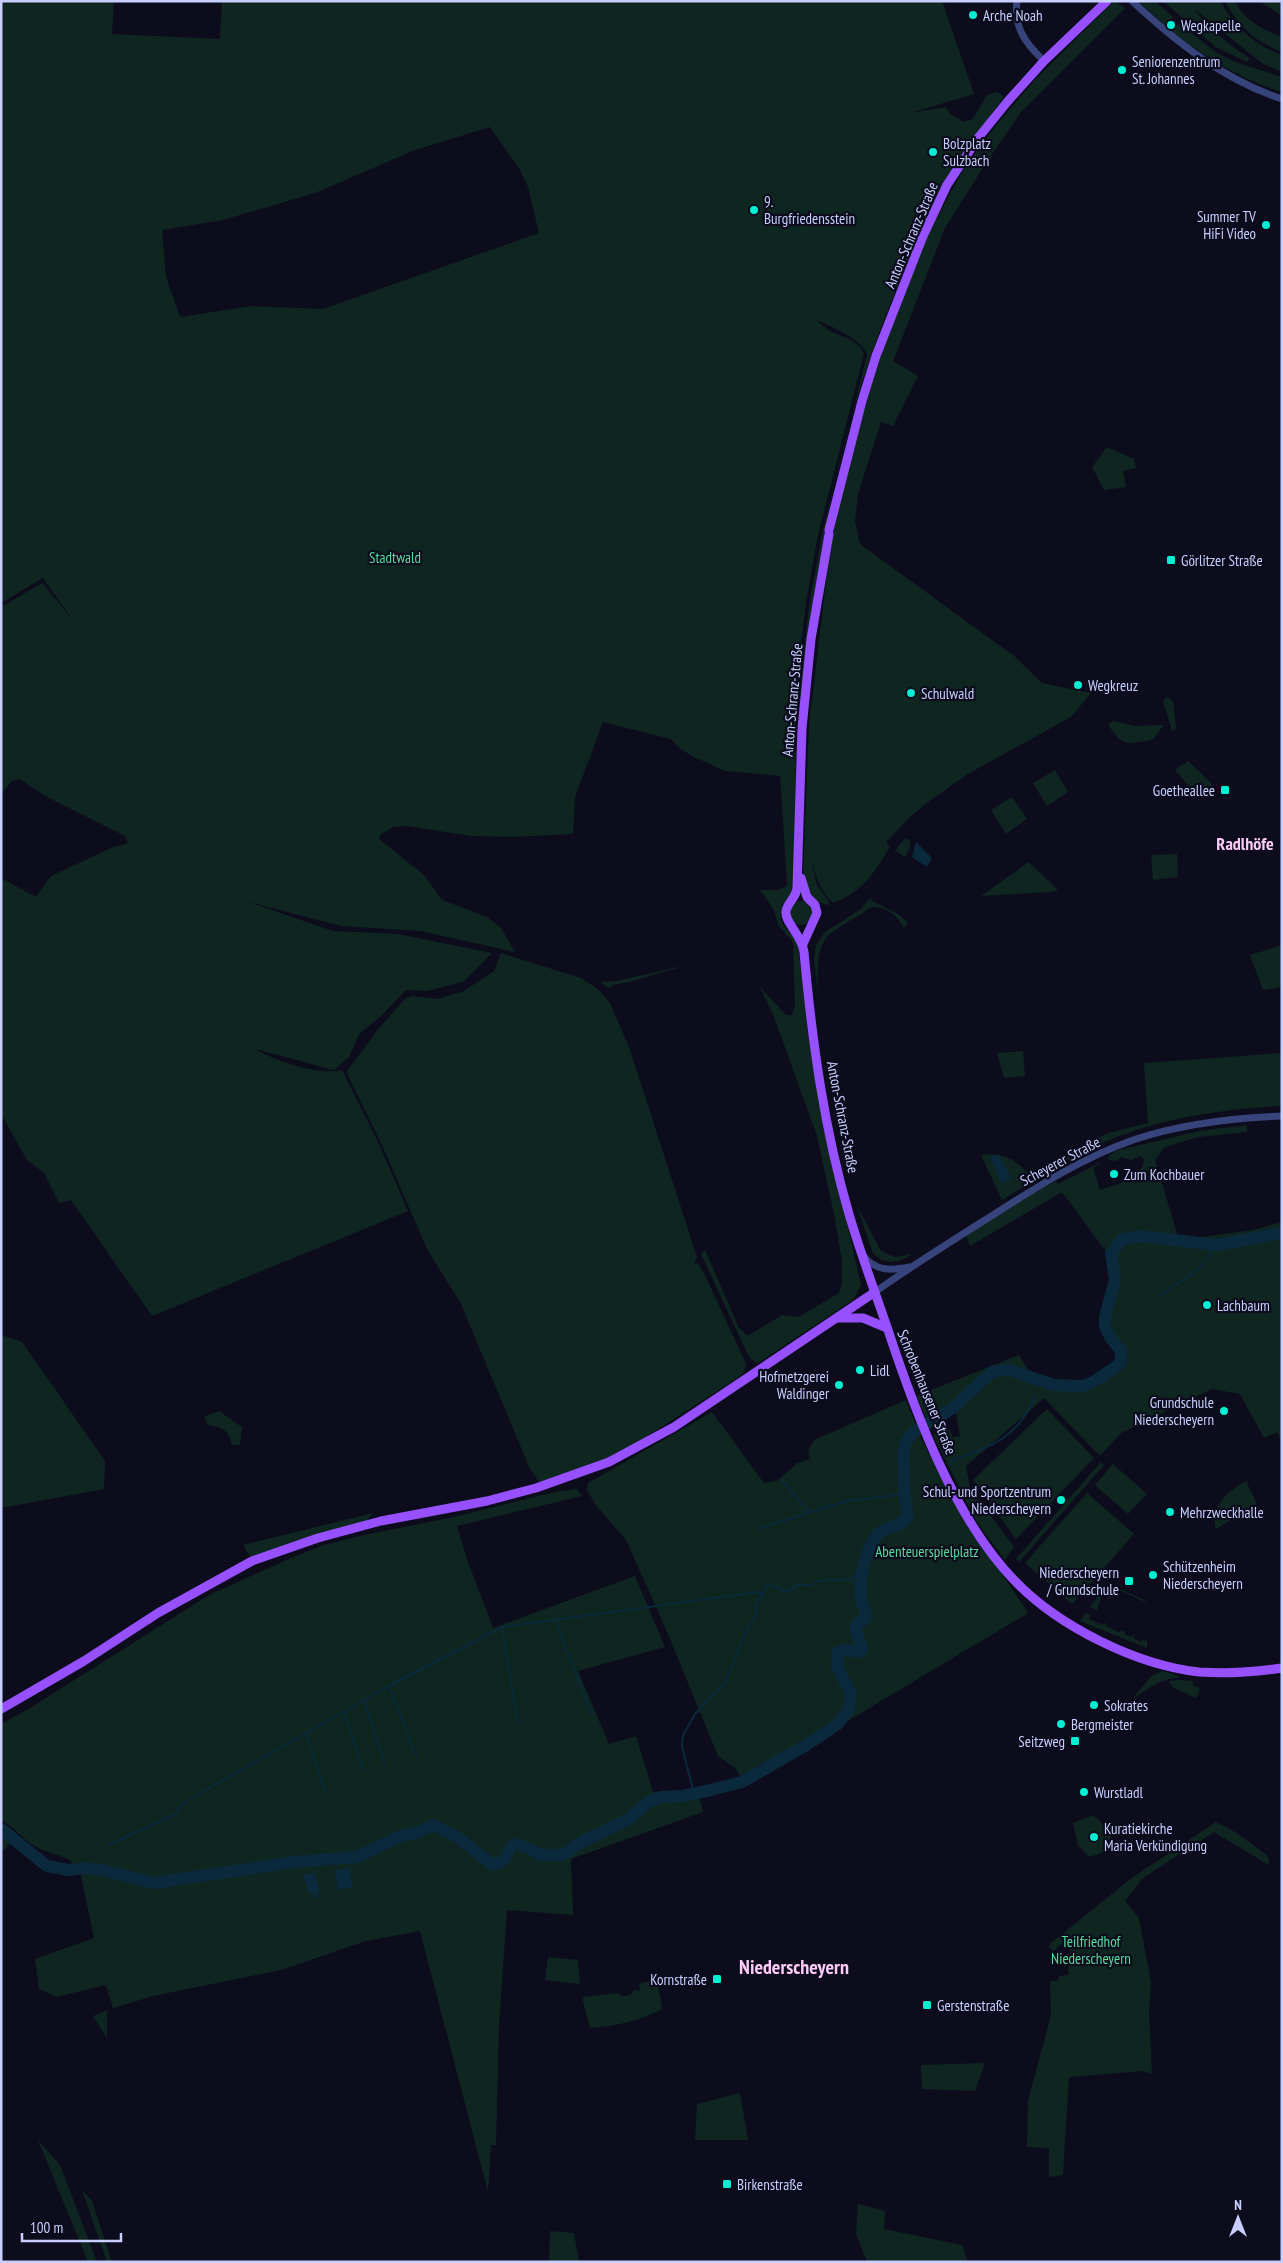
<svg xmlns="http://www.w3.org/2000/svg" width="1283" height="2263" viewBox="0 0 1283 2263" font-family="'PT Sans Narrow',sans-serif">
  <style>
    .green { fill: #0f2620; fill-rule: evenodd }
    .water { fill: #0b293c }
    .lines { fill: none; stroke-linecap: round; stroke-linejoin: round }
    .stream { stroke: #0b293c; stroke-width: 2 }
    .river { stroke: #0b293c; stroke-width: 12 }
    .minor { stroke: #37437b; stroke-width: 7 }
    .major { stroke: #9650fd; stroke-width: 9 }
    .poi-dot { fill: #03efd3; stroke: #0c0c1d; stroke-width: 2 }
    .labels { text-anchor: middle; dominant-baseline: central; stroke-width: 4.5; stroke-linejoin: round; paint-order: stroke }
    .poi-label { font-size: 15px; fill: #c8cefe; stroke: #0c0c1d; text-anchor: start }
    .street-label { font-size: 15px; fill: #c8cefe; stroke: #0c0c1d }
    .park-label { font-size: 15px; fill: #56dc9d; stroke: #0c0c1d }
    .quarter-label { font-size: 18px; font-weight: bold; fill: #fecaf7; stroke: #0c0c1d }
    .district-label { font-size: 20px; font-weight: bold; fill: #fecaf7; stroke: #0c0c1d }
  </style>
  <rect width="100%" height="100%" fill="#0c0c1d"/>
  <g class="green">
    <path d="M1,1H114L112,34L220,39L222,1H942L974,94L910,113L946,107L950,114L964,122L973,119L987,95L997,92L1004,97C910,225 852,381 824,536C817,576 810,616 805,656C803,672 803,706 797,719L809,606L822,534L867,355C864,340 829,325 816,320C821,324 827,329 832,332C844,337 860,341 864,354L818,535L806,602L796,685L795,884C792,898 774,907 783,924C788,932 794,935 798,944L808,1034L819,1099L861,1285L853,1300L758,1363L755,1362L749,1357L701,1254L705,1250L739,1328L748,1336L782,1315L798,1317L839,1293L842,1284V1261L834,1214L817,1136L774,1017L760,987L786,1015H792L795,1006L793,942L778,925L774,910L760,890H778L787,885L780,776L725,771L694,757L679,748L671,739L603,722L575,797L573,834L512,837L472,836L406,826L393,827L380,835L379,839L424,875L442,900L487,917L501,928L515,952L421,931L341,926L249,902L333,931L398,934L492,953L463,982L427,991L406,990L381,1016L359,1034L349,1057L334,1070L255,1049C276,1061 318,1076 342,1070L379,1144L408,1211L152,1316L71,1200L59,1203L44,1173L27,1160L1,1114V878L36,897L51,876L111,848L128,843L125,836L45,796L20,779L12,781L1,794V607L42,583L72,619L43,578L1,603ZM490,127L520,170L528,187L539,233L323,309L251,306L180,317L166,277L162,230L223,220L315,193L415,150Z"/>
    <path d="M1114,1L1125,8L1021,112L984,166L945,228L893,361L918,376L893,426L881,422L858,494L855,522L860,544L1014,656L1042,683L1091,693L1071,717L966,775L928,802L912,815L886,842L890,847C874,873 863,892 833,903C820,891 816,876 811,860L817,885L829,901V905C813,903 808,891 803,877L809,725L828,565L835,523L860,422L881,355L929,232L963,170L997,124L1035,80Z"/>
    <polygon points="1138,1 1155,1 1173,17 1166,26"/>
    <path d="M1163,1H1220C1235,27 1254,45 1282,55V72L1263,64L1194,9C1208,28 1228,44 1248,57L1249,60L1247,62L1216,47Z"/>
    <path d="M1225,1H1234C1245,20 1262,30 1282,37V52C1255,42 1238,26 1225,1Z"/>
    <polygon points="1259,1 1282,1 1282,16"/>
    <path d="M1179,23L1217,53L1238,63L1282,77V92C1242,80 1205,57 1172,32Z"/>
    <polygon points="1107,447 1134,459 1136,468 1123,471 1126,487 1104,490 1092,467"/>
    <polygon points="1167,697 1173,701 1176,729 1172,731 1163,701"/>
    <path d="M1113,721L1135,726L1164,725L1152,740C1125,743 1125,749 1108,725Z"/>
    <path d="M1188,761L1210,782L1216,791L1214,792C1192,796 1189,785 1175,770Z"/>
    <polygon points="1055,770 1068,792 1047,806 1033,783"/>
    <polygon points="1012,797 1027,819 1006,834 991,810"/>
    <polygon points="905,838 910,841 910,847 905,857 895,851"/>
    <polygon points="1177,854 1178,877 1153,880 1151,855"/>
    <polygon points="1029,862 1058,890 1051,892 981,896"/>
    <path d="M871,897L872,901L896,913L908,922L904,928C897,915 888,907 871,907C858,917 844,923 831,933C813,947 818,980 819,1000L814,960L816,945L825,932L861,909Z"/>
    <circle cx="801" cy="913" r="12"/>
    <polygon points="1282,945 1282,987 1263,990 1250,955"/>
    <polygon points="501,953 581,978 599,990 610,1003 629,1047 697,1257 694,1263 698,1264 704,1273 746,1364 744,1373 736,1379 638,1442 606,1459 546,1481 539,1482 530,1469 461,1304 427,1249 381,1143 349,1078 347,1071 380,1027 405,999 412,996 437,999 464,991 494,971"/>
    <polygon points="688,965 629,982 613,985 608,988 600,982 616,981"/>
    <polygon points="1023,1051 1025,1076 1004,1078 997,1053"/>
    <path d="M1282,1053V1106C1224,1109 1163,1118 1109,1140C1072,1156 1037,1178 1002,1200L981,1155C1002,1152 1014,1159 1028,1173L1108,1133L1148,1123L1144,1063Z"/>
    <path d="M1247,1125V1132L1198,1137L1181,1142L1164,1148L1155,1160L1179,1240L1253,1230L1282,1222V1442L1277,1432L1264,1438L1240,1394L1212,1389L1121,1433L1100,1456L1044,1398L966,1466L970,1488L1014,1547L1005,1560L976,1521L933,1435L940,1430H950L953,1438L960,1436L955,1408L992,1373C1013,1366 1028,1380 1047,1386C1060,1390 1073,1392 1086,1390L1083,1382C1101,1382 1114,1369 1127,1359L1126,1352L1115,1335L1110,1320L1114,1305L1113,1294L1120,1283L1119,1269L1062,1192L970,1246L966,1236L1011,1206L1056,1181L1058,1184L1105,1160L1093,1168L1100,1190C1117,1184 1142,1180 1144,1159L1140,1156L1131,1160L1121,1157L1116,1161L1109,1160L1108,1157L1115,1151L1199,1131Z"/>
    <path d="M856,1204L881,1251L895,1257L912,1254C900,1263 885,1266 873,1253Z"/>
    <polygon points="1,1335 22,1342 105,1461 104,1489 1,1508"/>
    <polygon points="1019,1355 1028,1370 1040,1376 1011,1367 996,1369 983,1377 963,1396 927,1420 916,1396"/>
    <polygon points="906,1400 922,1440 956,1504 1028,1613 744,1783 735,1768 718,1756 665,1627 626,1540 595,1504 587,1490 588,1483 712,1412 764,1483 777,1481 797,1463 810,1459 808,1450 814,1440"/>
    <polygon points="1047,1409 1094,1458 1016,1539 973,1480"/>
    <path d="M219,1411L242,1427L240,1445H232C229,1430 222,1427 208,1425L204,1417Z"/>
    <polygon points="1101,1462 1104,1465 1019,1562 1016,1559"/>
    <polygon points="1113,1464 1147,1494 1128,1514 1095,1485"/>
    <path d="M1246,1481L1257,1504L1216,1529C1209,1507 1229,1490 1246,1481Z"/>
    <path d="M577,1489L582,1496L457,1526L468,1562L493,1628L635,1576L665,1647L578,1671L609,1744L636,1736L653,1792L685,1790L699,1795L703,1812L571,1859L573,1915L507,1910L499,2025L496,2145H491L488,2192L420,1931L366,1941L281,1970L153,1996L107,2010V2038L93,2016L113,2008L106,1985L56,1997L39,1989L35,1959L94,1938L81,1876L70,1860C56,1853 42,1852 30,1843C19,1835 13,1826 1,1820V1724L30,1708L209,1595L291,1558L324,1545L364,1535L454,1517L555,1492Z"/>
    <polygon points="1087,1493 1134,1534 1072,1604 1025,1563"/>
    <polygon points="373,1513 366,1522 299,1540 251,1558 243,1545"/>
    <path d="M1114,1586L1146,1601L1145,1602L1117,1589L1110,1590L1107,1594L1102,1593L1097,1611L1090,1607C1097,1599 1103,1588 1114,1586Z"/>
    <polygon points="1086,1613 1090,1615 1089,1619 1103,1625 1106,1622 1106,1626 1119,1632 1123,1630 1125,1634 1131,1637 1134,1634 1134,1639 1141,1642 1144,1639 1147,1641 1147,1648 1080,1621"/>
    <path d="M1163,1671L1179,1676L1178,1678C1160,1678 1147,1691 1133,1698L1151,1676Z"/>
    <polygon points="1178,1680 1193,1681 1193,1686 1200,1688 1196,1698 1172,1687 1169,1681"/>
    <polygon points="1094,1815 1108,1830 1112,1841 1110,1841 1111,1845 1115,1844 1117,1848 1089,1857 1078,1845 1073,1823"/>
    <polygon points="1216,1822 1235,1832 1268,1856 1269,1865 1214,1832 1143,1878 1125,1901 1139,1918 1151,1982 1149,2013 1152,2074 1143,2071 1069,2077 1063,2175 1049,2177 1049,2148 1027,2147 1028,2101 1051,2015 1050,1981 1058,1981 1059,1976 1068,1975 1071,1936 1053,1951 1049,1947 1051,1943 1133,1877"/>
    <polygon points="1,1823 9,1827 18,1835 1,1853"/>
    <polygon points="548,1957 578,1960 580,1984 545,1980"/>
    <path d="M657,1979L662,2009C640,2021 616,2026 590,2028L582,1997L619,1993L622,1996L630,1995L635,1990L640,1991L639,1984Z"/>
    <polygon points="985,2063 975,2091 922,2089 921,2065"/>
    <polygon points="740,2093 748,2140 695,2140 697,2104"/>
    <polygon points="38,2140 60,2165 97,2262 88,2262"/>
    <polygon points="82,2190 92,2201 112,2262 107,2262"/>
    <polygon points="858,2204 885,2211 884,2229 962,2245 968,2262 867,2262 856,2233"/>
    <polygon points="550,2231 574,2233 579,2262 549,2262"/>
  </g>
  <g class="water">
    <polygon points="916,842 932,858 927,867 912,857"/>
    <polygon points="998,1154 1012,1178 1001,1183 990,1157"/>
    <polygon points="349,1868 353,1887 338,1890 335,1871"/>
    <polygon points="315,1873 320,1891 317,1893 318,1898 314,1899 313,1893 309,1893 303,1875"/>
  </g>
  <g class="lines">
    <g class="stream">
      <polyline points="1161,1295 1199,1269 1217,1245"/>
      <path d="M950,1461C989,1448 1018,1438 1035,1397"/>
      <polyline points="782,1480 809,1512"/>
      <polyline points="758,1529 846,1501 906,1494"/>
      <polyline points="555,1620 592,1715"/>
      <polyline points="502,1628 518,1724"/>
      <polyline points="389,1686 417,1758"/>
      <polyline points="364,1701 385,1765"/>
      <polyline points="344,1711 363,1770"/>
      <polyline points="306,1734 325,1791"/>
      <polyline points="694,1793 682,1747 683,1735 695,1714 725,1683 743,1638 756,1614 756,1606 767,1585 778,1587 783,1591 790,1591 797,1585 811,1585 817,1581 851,1579 865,1563"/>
      <polyline points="108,1845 176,1814 181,1804 389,1686 502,1627 758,1592 763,1594"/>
    </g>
    <g class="river">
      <path d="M714,1789L742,1782L808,1744L838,1724L849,1709L851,1694L837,1667L838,1652L844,1650L860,1652L862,1649L855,1628L857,1624L866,1618C866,1610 861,1604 861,1596C859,1578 866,1546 879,1533C888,1525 902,1528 908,1516L905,1499L903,1454L906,1441L913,1432L953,1408L993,1371L1009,1370L1054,1385L1083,1386L1093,1382L1117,1366L1121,1361V1351L1110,1337L1105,1326V1317L1115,1279L1111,1254L1121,1240L1141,1236L1217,1245L1282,1233"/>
      <path d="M1,1829L47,1866L69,1870L85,1868L102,1870L154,1883L294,1862L357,1857L398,1837L419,1832L433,1825L457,1837L492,1864C506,1864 505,1856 511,1846L517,1844L525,1847L541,1855H563L581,1842L627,1820L650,1801L661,1797L682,1796L711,1790"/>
    </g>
    <g class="minor">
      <path d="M1017,1C1013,27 1026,44 1044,61"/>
      <path d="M1132,1C1176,42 1224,80 1282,99"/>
      <path d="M863,1255C875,1271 890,1271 909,1267"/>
      <path d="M875,1292C913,1265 953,1240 993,1215C1037,1187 1082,1158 1133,1140C1180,1124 1232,1118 1282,1116"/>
    </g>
    <g class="major">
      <polyline points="829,530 862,401 876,356 923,236 947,185 978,138 1008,101 1044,61 1107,1"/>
      <path d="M829,534L811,639L802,728L797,888C796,898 788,902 786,911C784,922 802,935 804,952C812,1040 824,1129 849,1214C860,1252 874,1289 887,1327C914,1409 954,1519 1015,1581C1058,1626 1136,1665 1199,1672C1226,1674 1255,1672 1282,1668"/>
      <polyline points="801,878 807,897 815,905 817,913 803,944"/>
      <polyline points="837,1318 863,1318 887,1328"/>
      <polyline points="1,1709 84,1661 158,1613 252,1561 318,1538 381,1521 487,1501 536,1488 609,1462 674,1427 875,1292"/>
    </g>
  </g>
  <g class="poi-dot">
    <circle cx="973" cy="15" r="5"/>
    <circle cx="1171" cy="25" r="5"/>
    <circle cx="1122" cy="70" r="5"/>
    <circle cx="933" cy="152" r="5"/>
    <circle cx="754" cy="210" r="5"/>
    <circle cx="1266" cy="225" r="5"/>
    <rect x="1166" y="555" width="10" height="10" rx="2.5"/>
    <circle cx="1078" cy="685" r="5"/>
    <circle cx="911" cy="693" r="5"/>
    <rect x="1220" y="785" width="10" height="10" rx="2.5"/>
    <circle cx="1114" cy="1174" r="5"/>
    <circle cx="1207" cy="1305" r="5"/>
    <circle cx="860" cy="1370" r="5"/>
    <circle cx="839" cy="1385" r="5"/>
    <circle cx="1224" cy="1411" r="5"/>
    <circle cx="1061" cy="1500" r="5"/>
    <circle cx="1170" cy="1512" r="5"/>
    <circle cx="1153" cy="1575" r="5"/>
    <rect x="1124" y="1576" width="10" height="10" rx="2.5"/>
    <circle cx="1094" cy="1705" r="5"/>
    <circle cx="1061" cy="1724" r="5"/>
    <rect x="1070" y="1736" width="10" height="10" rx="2.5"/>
    <circle cx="1084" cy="1792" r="5"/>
    <circle cx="1094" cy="1837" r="5"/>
    <rect x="712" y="1974" width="10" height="10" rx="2.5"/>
    <rect x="922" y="2000" width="10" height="10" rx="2.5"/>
    <rect x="722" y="2179" width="10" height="10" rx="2.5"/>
  </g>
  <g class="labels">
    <g class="poi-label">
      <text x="983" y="15">Arche Noah</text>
      <text x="1181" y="25">Wegkapelle</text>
      <text x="1132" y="61">Seniorenzentrum<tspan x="1132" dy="17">St. Johannes</tspan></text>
      <text x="943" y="143">Bolzplatz<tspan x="943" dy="17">Sulzbach</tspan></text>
      <text x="764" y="201">9.<tspan x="764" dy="17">Burgfriedensstein</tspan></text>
      <text x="1256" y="216" text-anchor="end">Summer TV<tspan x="1256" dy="17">HiFi Video</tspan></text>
      <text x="1181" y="560">Görlitzer Straße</text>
      <text x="1088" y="685">Wegkreuz</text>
      <text x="921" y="693">Schulwald</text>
      <text x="1215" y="790" text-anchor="end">Goetheallee</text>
      <text x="1124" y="1174">Zum Kochbauer</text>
      <text x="1217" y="1305">Lachbaum</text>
      <text x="870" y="1370">Lidl</text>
      <text x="829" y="1376" text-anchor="end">Hofmetzgerei<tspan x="829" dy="17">Waldinger</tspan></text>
      <text x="1214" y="1402" text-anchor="end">Grundschule<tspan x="1214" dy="17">Niederscheyern</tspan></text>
      <text x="1051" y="1491" text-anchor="end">Schul- und Sportzentrum<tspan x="1051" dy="17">Niederscheyern</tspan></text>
      <text x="1180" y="1512">Mehrzweckhalle</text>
      <text x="1163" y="1566">Schützenheim<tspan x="1163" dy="17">Niederscheyern</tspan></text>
      <text x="1119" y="1572" text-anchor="end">Niederscheyern<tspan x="1119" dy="17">/ Grundschule</tspan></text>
      <text x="1104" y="1705">Sokrates</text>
      <text x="1071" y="1724">Bergmeister</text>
      <text x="1065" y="1741" text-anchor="end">Seitzweg</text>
      <text x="1094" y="1792">Wurstladl</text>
      <text x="1104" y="1828">Kuratiekirche<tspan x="1104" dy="17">Maria Verkündigung</tspan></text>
      <text x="707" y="1979" text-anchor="end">Kornstraße</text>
      <text x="937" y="2005">Gerstenstraße</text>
      <text x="737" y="2184">Birkenstraße</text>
    </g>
    <g class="street-label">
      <text transform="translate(911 235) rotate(-67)">Anton-Schranz-Straße</text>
      <text transform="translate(792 700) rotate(-85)">Anton-Schranz-Straße</text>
      <text transform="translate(843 1117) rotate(79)">Anton-Schranz-Straße</text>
      <text transform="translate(1060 1161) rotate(-28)">Scheyerer Straße</text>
      <text transform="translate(927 1392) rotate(68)">Schrobenhausener Straße</text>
    </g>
    <g class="park-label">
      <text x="395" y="557">Stadtwald</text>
      <text x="927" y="1551">Abenteuerspielplatz</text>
      <text x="1091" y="1941">Teilfriedhof<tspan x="1091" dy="17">Niederscheyern</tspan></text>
    </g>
    <g class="quarter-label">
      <text x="1245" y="843">Radlhöfe</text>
    </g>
    <g class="district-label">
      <text x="794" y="1967">Niederscheyern</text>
    </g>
  </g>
  <rect width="1283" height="2263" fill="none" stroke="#c8cefe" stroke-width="5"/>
  <g transform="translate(1238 2218)" stroke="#0c0c1d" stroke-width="4" paint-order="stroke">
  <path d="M0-4L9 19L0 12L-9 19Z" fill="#c8cefe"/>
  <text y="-8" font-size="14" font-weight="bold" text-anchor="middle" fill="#c8cefe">N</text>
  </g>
  <path d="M22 2233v8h99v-8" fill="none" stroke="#c8cefe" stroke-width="2.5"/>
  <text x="30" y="2233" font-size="15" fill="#c8cefe" stroke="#0c0c1d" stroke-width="4" paint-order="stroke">100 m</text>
</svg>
